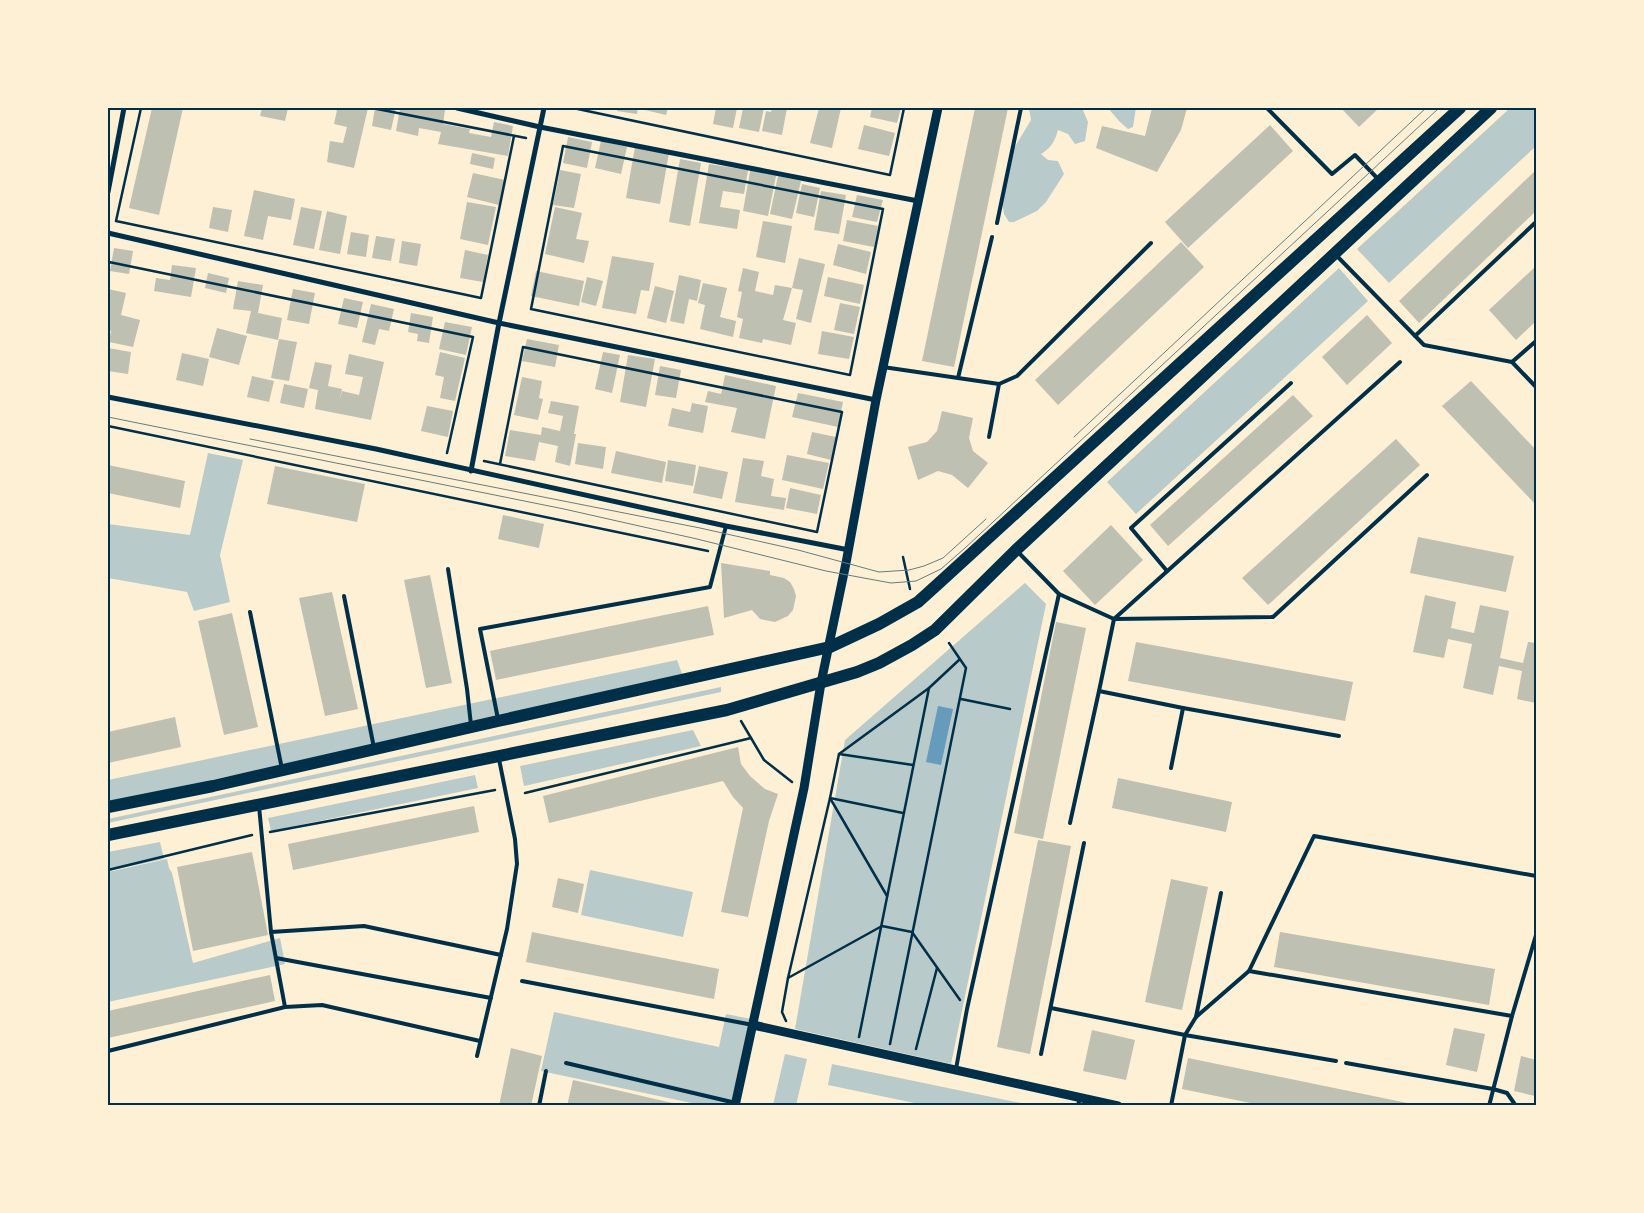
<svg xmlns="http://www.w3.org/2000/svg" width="1644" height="1213" viewBox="0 0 1644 1213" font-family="'Nunito Sans',sans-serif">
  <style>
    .green { fill: #b9caca }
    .water { fill: #669bbc }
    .building { fill: #bec0b2 }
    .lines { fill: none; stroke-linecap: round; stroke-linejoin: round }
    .path { stroke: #003049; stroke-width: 2.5 }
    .service { stroke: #003049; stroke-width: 4 }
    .minor { stroke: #003049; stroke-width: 5 }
    .tertiary { stroke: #003049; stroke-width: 9 }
    .primary { stroke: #003049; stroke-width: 12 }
    .tram { stroke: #657d81; stroke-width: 1 }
    .neatline { fill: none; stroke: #003049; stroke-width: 2 }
  </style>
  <rect width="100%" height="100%" fill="#fdf0d5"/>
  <g class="green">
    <path d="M1029,108H1082L1088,122L1085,141L1075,144L1068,134L1058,130C1055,141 1051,148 1041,154L1048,160L1058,161L1064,174L1046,202L1037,211L1014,222H1009L1004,214L1002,200L1013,150L1031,120Z"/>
    <polygon points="1108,108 1136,108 1133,127 1128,129 1119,121"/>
    <polygon points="1510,108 1536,108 1536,146 1389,283 1357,249"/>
    <polygon points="1339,268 1368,301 1136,514 1107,482"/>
    <polygon points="208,453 243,460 220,555 230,602 194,611 187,592 108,578 108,524 190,535"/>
    <polygon points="1025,583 1046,604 951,1064 795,1029 845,740"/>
    <polygon points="677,660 684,679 108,802 108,780"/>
    <polygon points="721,687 721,692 108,823 108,819"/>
    <polygon points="693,730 701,746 524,786 520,766"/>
    <polygon points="475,775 478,788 271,831 268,818"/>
    <polygon points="160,842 164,859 108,871 108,852"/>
    <polygon points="167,859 169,868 172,873 193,963 280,938 285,964 108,1002 108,872"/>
    <polygon points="590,870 693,892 683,937 581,915"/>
    <polygon points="554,1012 719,1047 726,1014 751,1019 732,1105 701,1105 541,1071"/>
    <polygon points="785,1054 807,1059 796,1105 773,1105"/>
    <polygon points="832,1064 1030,1105 924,1105 828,1085"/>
  </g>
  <polygon class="water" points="938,706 953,709 941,765 926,762"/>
  <g class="building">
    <polygon points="152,108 183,108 159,215 129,208"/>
    <polygon points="262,108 288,108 285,121 260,116"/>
    <polygon points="329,108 368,108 354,168 327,162 330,141 343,143 347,127 334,124 337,110"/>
    <polygon points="375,108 396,108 391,130 372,126"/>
    <polygon points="400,108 434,108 445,110 443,124 470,129 469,133 491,137 494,122 513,126 508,156 438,144 441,132 419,128 418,136 396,131"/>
    <polygon points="617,108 638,108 637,114 617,111"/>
    <polygon points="645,108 668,108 666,115 645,110"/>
    <polygon points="716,108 737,108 733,128 713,124"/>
    <polygon points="743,108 764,108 759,132 739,128"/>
    <polygon points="772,108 787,108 782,135 762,131 766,111 771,112"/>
    <polygon points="819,108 841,108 832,148 810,143"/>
    <polygon points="872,108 901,108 897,123 870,117"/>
    <polygon points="975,108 1008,108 954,367 922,361"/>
    <polygon points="1152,108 1187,108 1181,130 1157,172 1096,148 1102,126 1145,136"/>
    <polygon points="1341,108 1379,108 1359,127"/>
    <polygon points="864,125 895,133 889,156 858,149"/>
    <polygon points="1270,125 1293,151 1188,248 1165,222"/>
    <polygon points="568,137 592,142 587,168 563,163"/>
    <polygon points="601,141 627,147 621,174 595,168"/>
    <polygon points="635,147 669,153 660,204 626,198"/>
    <polygon points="472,153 495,158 493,169 470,164"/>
    <polygon points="680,159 701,163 690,226 669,222"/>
    <polygon points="709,164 748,170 744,194 723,191 720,207 740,210 737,229 699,223"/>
    <polygon points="751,166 777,171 768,216 743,211"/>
    <polygon points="560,170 581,174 574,208 553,205"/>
    <polygon points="1536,170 1536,211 1419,323 1399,301"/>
    <polygon points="473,173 505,180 499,205 467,197"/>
    <polygon points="778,176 801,181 792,219 770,214"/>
    <polygon points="802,184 820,188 814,217 796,213"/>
    <polygon points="254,190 295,199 291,220 268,216 263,240 244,236"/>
    <polygon points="821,191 846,195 839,234 814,230"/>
    <polygon points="857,195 883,200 877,222 852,217"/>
    <polygon points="467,202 496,207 488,245 460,239"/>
    <polygon points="213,207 232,210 228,232 209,228"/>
    <polygon points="301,207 322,211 314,249 293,245"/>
    <polygon points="555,207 582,213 576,239 589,241 584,263 545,254"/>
    <polygon points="327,211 347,216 340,254 319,250"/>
    <polygon points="847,220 878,226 874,247 843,241"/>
    <polygon points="763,221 792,226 785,263 756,257"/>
    <polygon points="351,232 369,235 366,257 347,254"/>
    <polygon points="376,236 395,239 391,261 372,258"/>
    <polygon points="402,241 421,244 417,266 399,263"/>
    <polygon points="1181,242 1204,267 1058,405 1035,380"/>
    <polygon points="838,244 871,252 866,274 833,265"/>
    <polygon points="114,248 133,251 129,274 110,271"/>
    <polygon points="465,250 488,255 483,282 460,278"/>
    <polygon points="612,256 654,263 649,291 641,290 636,314 602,308"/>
    <polygon points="799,258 825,264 811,323 796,319 803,290 792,288"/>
    <polygon points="172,265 196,268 191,297 154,291 156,278 170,280"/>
    <polygon points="1536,266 1536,321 1516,340 1489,310"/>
    <polygon points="743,268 759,272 755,291 773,295 775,285 792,288 783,320 796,323 791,345 763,339 762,343 739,338 743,319 737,317 742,292 738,291"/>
    <polygon points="536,271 584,281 579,306 531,296"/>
    <polygon points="208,273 229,278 226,293 205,288"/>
    <polygon points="679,275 701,280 697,301 689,299 684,324 670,321"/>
    <polygon points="587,277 603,281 596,306 581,302"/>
    <polygon points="828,277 864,285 860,304 824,296"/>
    <polygon points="238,281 263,285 258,313 282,318 278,340 246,333 251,311 233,309"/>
    <polygon points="703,283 727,288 720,317 736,321 733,337 700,329 705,305 698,303"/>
    <polygon points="655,286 674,291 666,323 647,318"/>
    <polygon points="108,289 126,293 121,315 140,320 133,347 109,342 111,331 108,330"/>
    <polygon points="293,289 315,293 309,324 287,320"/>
    <polygon points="344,298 363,302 357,328 338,324"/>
    <polygon points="840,303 860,307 854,334 834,330"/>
    <polygon points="371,304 394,309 389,331 379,329 375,345 362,342"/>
    <polygon points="411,313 433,317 429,343 417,341 418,334 408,332"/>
    <polygon points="1367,315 1392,343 1347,385 1322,357"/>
    <polygon points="445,322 472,327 466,355 439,349"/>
    <polygon points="217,328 247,336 239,365 209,357"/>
    <polygon points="822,331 854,337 849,359 818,354"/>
    <polygon points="279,339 297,342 289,381 271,378"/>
    <polygon points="527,339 559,345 555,367 522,361"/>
    <polygon points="108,348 131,352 128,374 108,371"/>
    <polygon points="440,352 465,358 455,401 440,398 444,377 435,375"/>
    <polygon points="603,352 620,355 612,393 595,389"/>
    <polygon points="182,353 209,359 203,386 176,380"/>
    <polygon points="349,354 384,362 371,420 315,409 318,390 309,388 315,362 332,365 328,386 342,389 339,401 342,391 359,395 363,377 345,374"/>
    <polygon points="628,355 655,359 646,407 620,402"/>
    <polygon points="660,366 681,370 676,398 655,395"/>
    <polygon points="725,375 776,386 765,439 731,432 737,408 705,402 708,391 721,394"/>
    <polygon points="252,376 274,381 269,402 247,397"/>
    <polygon points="522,377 542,381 539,398 543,399 538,420 514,415"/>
    <polygon points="1471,381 1536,450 1536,505 1442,406"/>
    <polygon points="284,384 308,389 304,408 280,403"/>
    <polygon points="798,393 843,402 838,427 792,417"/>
    <polygon points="1293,395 1313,416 1168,546 1150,525"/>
    <polygon points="551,401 579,406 574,434 576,434 570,466 555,462 558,446 539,442 535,461 505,456 510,430 541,435 542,427 560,431 563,416 548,413"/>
    <polygon points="692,403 708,406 703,433 668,426 672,408 690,412"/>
    <polygon points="427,406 453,411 448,437 421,431"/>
    <polygon points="942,411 973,418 969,438 973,451 988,463 968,488 952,475 938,471 918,480 908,447 927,442 937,431"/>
    <polygon points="812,432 836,437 831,460 807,454"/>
    <polygon points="1396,439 1420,465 1268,605 1242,578"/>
    <polygon points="578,443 606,447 603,469 575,464"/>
    <polygon points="616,451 666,462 662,483 611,473"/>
    <polygon points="787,455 829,463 823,489 782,480"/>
    <polygon points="743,458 764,461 761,476 774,479 771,496 786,498 784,510 735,502"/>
    <polygon points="668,460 696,465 693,486 665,481"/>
    <polygon points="108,465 185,481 180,508 108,493"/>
    <polygon points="275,466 365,484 357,522 267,504"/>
    <polygon points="699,466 728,472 722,499 693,493"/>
    <polygon points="790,488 821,495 817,514 786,508"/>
    <polygon points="503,515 544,524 539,548 498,539"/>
    <polygon points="1111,525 1143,560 1095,605 1063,571"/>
    <polygon points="1418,537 1514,556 1506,592 1410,573"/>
    <polygon points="721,563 770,571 770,575 784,578 790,582 794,589 796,596 793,610 788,616 775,622 760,619 752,610 724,618"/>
    <polygon points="430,575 452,683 426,688 404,580"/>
    <polygon points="332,592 358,709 325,716 299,598"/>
    <polygon points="1425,595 1456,602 1451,628 1474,633 1480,605 1509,611 1500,658 1523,663 1528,642 1536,643 1536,703 1517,699 1522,671 1499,666 1493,695 1463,688 1472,644 1448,639 1444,658 1413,652"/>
    <polygon points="708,606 714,635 496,680 490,651"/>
    <polygon points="232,613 258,727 224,735 198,621"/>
    <polygon points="1056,622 1086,628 1043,839 1014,833"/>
    <polygon points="1136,642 1353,682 1345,721 1128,681"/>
    <polygon points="175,717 181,747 108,763 108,732"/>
    <polygon points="738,747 741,764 750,776 765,789 778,794 769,821 748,917 721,912 743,808 733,797 723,781 549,823 543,796"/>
    <polygon points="1118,778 1232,802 1226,832 1112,808"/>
    <polygon points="474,806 479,832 293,870 288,844"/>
    <polygon points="1038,840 1071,846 1030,1054 997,1047"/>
    <polygon points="252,852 268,935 193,951 177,867"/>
    <polygon points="558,878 584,884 578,913 552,907"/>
    <polygon points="1171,879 1208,887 1182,1010 1145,1002"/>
    <polygon points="532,932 719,969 714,999 526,962"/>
    <polygon points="1280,932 1495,969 1489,1005 1274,967"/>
    <polygon points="270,975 275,1001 108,1038 108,1011"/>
    <polygon points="1454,1028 1485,1034 1477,1072 1446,1065"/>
    <polygon points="1092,1030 1135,1040 1126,1080 1083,1071"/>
    <polygon points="511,1048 542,1056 531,1106 499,1106"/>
    <polygon points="1521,1056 1536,1060 1535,1096 1514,1091"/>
    <polygon points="1188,1058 1417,1105 1417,1106 1265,1106 1182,1089"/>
    <polygon points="573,1080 681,1105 681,1106 567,1106"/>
  </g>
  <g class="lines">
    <g class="path">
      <polyline points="141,108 116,221 481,298 514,136"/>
      <polyline points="372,108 526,138"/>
      <polyline points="573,108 890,175 904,108"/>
      <polygon points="563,146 883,209 850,375 531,309"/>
      <polyline points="108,270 109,262 473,337 447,453"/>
      <polyline points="108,426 708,551"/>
      <polyline points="484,461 817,532 842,412 523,347 500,464"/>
      <polyline points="903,557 910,589"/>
      <polyline points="961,699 1010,709"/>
      <polyline points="741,721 764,760 792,782"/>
      <polyline points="839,754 913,765"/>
      <polyline points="525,793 751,738"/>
      <polyline points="903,813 830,798 788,978 882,926 912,932 960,1000"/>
      <polyline points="270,832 495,790"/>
      <polyline points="108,870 252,835"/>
      <polyline points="887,896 830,798 839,754 929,688 959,660"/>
      <polyline points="786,1021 782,1012 788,978"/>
      <polyline points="859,1037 929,688"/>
      <polyline points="890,1044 966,668 949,643"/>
      <polyline points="916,1049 937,968"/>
    </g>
    <g class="service">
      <polyline points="1267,108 1332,174 1355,155 1379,180"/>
      <polyline points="997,223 1021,108"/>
      <polyline points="1336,255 1424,345 1512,362 1536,341"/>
      <polyline points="1415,336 1536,222"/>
      <polyline points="1512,362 1536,387"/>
      <polyline points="883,367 999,384 1017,376 1151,243"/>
      <polyline points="958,378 992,237"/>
      <polyline points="989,437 999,384"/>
      <polyline points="448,569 467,689 471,725"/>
      <polyline points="1167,571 1131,528 1291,383"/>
      <polyline points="1059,594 1114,619 1273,617 1427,475"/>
      <polyline points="344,596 374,748"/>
      <polyline points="250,612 282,769"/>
      <polyline points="1183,708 1339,736"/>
      <polyline points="498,719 480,629 710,587 726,526"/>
      <polyline points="1171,768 1183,708 1099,691 1114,619 1400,362"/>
      <polyline points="259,806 271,932 285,1007"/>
      <polyline points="1070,823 1099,691"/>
      <polyline points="271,932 364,926 501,955"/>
      <polyline points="276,958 491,998"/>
      <polyline points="1249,971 1512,1016"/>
      <polyline points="522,981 753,1025"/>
      <polyline points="1051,1008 1185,1035 1336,1061"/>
      <polyline points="1196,1017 1221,893"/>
      <polyline points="108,1051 285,1007 322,1005 480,1041"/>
      <polyline points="1041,1054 1084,843"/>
      <polyline points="477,1056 507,929 517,864 515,839 499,759"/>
      <polyline points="566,1063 736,1103"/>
      <polyline points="1346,1063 1493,1089 1507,1093 1516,1106"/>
      <polyline points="956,1069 967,1009 1059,594 1018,552"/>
      <polyline points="539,1106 546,1071"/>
      <polyline points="1078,1106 1080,1097"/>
      <polyline points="1171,1106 1185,1035 1196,1017 1249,971 1314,836 1536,876"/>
      <polyline points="1489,1106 1512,1016 1536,935"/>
    </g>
    <g class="minor">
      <polyline points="457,108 540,127 918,201"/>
      <polyline points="108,192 124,108"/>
      <polyline points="108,233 499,323 876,400"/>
      <polyline points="108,397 376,449 726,526 849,550"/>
      <polyline points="471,471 499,323 544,108"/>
    </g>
    <g class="tertiary">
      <polyline points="753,1025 1118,1106"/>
      <polyline points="735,1106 804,788 821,683 846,563 876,400 938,108"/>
    </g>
    <g class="primary">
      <polyline points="108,807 213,786 498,721 830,647 879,624 918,602 939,583 1460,108"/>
      <polyline points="108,835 727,710 857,672 879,663 912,645 935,630 1016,550 1491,108"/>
    </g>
    <g class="tram">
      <polyline points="108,417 564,509 697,539 826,571 891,583 916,581 941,569 965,548 1439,108"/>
      <polyline points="1074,437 1426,108"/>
      <polyline points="250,439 700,528 798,550 879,572 909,570 924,566 943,558 986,519"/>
    </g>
  </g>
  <rect width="1644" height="1213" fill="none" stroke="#fdf0d5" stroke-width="218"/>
  <rect x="109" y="109" width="1426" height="995" class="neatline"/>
</svg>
